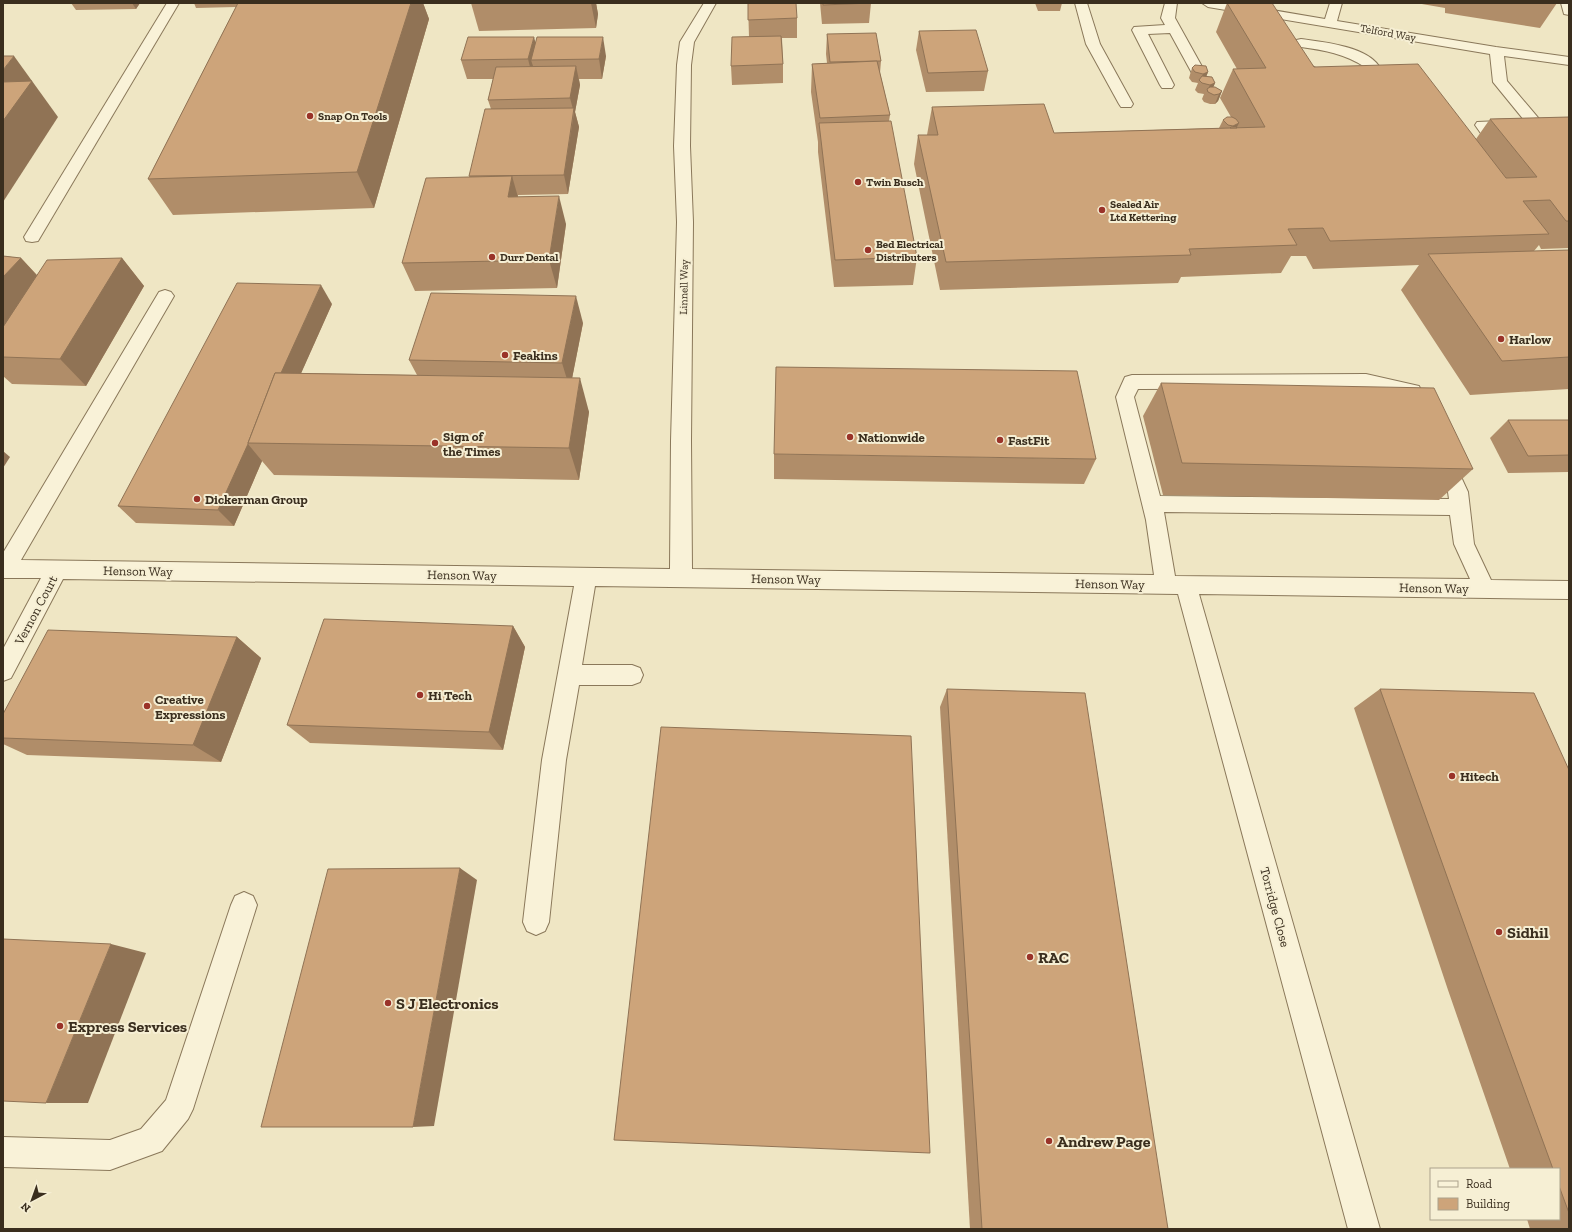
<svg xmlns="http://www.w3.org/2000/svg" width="1572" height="1232" viewBox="0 0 1572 1232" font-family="'Zilla Slab',serif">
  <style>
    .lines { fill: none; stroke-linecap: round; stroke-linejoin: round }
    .minor-casing { stroke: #8a785a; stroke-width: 2 }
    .minor { fill: #f9f2d8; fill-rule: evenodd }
    .wall { fill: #b08d69 }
    .shaded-wall { fill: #907355 }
    .building { fill: #cda47a; stroke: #907355 }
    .poi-dot { fill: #9a3329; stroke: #f6efd4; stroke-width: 1.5 }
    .labels { text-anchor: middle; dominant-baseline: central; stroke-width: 4; stroke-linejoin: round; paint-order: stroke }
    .far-street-label { font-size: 11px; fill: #3a2e1e; stroke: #f6efd4 }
    .far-poi-label { font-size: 11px; font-weight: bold; fill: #3a2e1e; stroke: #f6efd4; text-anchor: start }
    .poi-label { font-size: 13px; font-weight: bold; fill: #3a2e1e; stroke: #f6efd4; text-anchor: start }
    .street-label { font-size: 13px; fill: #3a2e1e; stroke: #f6efd4 }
    .near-poi-label { font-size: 16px; font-weight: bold; fill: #3a2e1e; stroke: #f6efd4; text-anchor: start }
  </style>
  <rect width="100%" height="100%" fill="#efe6c4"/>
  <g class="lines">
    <g class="minor-casing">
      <g id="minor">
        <polygon points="167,3 179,3 38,241 32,242 26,241 24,237"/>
        <path d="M704,3H716L694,42L691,65L690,146L693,222L691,441L692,569L1154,575L1146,520L1116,397L1125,377L1132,375L1366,374L1419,386L1426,401L1424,406L1417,408L1410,406L1405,396L1366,388L1138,389L1134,397L1160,496L1449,499L1448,492L1433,458L1436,453L1443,450L1450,453L1468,492L1474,544L1491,580L1569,581V599L1199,594L1380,1229H1348L1178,594L595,586L582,665H632L640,668L643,675L640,682L632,685H579L566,760L549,922L545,931L536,935L527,931L523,922L542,760L574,586L63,579L11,678L3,681V649L41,578H3V553L159,292L165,290L171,292L174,296L21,560L670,569L671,441L677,222L674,146L677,65L680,42ZM1164,512L1450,515L1454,544L1470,579L1175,576Z"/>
        <polygon points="1075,3 1087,3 1100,44 1133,104 1131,107 1121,107 1119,104 1086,44"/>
        <polygon points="1165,3 1177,3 1175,18 1205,72 1203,75 1193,75 1170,33 1148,34 1174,85 1172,88 1162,88 1160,85 1132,30 1134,27 1165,25 1161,18"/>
        <polygon points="1202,3 1231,3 1325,19 1330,3 1342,3 1337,21 1496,47 1569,57 1569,65 1504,56 1507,81 1540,120 1569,120 1569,128 1493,129 1499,139 1497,142 1487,142 1475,125 1477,122 1524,120 1493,82 1490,54 1208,7"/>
        <polygon points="1561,3 1569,3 1569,15 1564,14"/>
        <path d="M1301,39C1323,42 1365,46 1379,66C1375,94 1315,81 1298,71C1289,66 1285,59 1280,50L1287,42ZM1301,47C1324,50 1345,54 1365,67L1364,70C1348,83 1304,69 1294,51Z"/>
        <polygon points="244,892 253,896 257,905 193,1109 188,1119 162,1151 110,1170 3,1167 3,1137 110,1140 141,1129 166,1100 231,905 235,896"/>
      </g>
    </g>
    <use href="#minor" class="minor"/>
  </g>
  <g class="wall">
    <polygon points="71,3 140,3 136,9 76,10"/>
    <polygon points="194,3 423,3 429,19 374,208 173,215 148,179 236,7 196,8"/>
    <polygon points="471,3 596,3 598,14 596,28 479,31"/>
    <polygon points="748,3 797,18 797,38 782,38 783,64 783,83 732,85 731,66 749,37"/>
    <polygon points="820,3 871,3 869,23 822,24"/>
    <polygon points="1035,3 1062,3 1060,11 1038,11"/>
    <polygon points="1227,3 1314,67 1476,139 1490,119 1569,117 1569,248 1541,249 1539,245 1534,251 1569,250 1569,389 1470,395 1401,290 1419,265 1313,269 1306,256 1291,256 1281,273 1181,277 1178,283 940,290 914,164 918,135 927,135 932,107 1054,133 1219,128 1223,120 1231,117 1220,98 1233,69 1237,69 1216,32"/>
    <polygon points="1416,3 1557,3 1540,28 1445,13 1445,8"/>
    <polygon points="919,31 988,71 984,91 926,92 916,50"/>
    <polygon points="827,34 881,61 880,73 890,115 889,121 917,257 913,285 834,287 818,152 818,142 811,92 812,64 827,63 826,54"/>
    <polygon points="535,43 606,56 602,79 579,79 580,85 575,112 579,127 568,194 518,195 518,197 566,224 557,288 415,291 402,263 469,177 491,109 488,100 493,79 467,79 461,60"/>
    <polygon points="1192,68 1208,72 1206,77 1215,83 1213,87 1222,91 1218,101 1215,104 1210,104 1204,102 1202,99 1204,94 1198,93 1195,90 1198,83 1192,82 1189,78"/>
    <polygon points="3,256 21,258 37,275 122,258 144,286 86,386 12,384 3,376"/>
    <polygon points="332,304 301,373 417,375 409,360 583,323 572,378 589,412 579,480 274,475 262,461 234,526 136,523 118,506"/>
    <polygon points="1161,383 1473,469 1439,500 1163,495 1143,416"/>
    <polygon points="1508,420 1569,420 1569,472 1508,473 1490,438"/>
    <polygon points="774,454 1096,459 1084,484 774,479"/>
    <polygon points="513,626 525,647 503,750 310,743 287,725"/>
    <polygon points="237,637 261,658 221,762 27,755 3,744 3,714"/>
    <polygon points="947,689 1168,1229 970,1229 940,707"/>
    <polygon points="1380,689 1569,770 1569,1229 1530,1229 1527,1219 1559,1219 1559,1169 1510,1169 1448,990 1354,708"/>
  </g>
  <g class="shaded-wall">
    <polygon points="132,3 140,3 136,9"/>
    <polygon points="411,3 423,3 429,19 374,208 357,172"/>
    <polygon points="591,3 596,3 598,14 596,28"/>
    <polygon points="534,37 539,56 531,60 535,72 533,79 528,59"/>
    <polygon points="603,37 606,56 602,79 599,59"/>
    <polygon points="14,56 58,117 3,202 3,70"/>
    <polygon points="576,66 580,85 575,112 579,127 568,194 564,175 574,113 570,98"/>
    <polygon points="1208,72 1204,82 1200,81 1203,74"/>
    <polygon points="1215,83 1211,93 1207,91 1210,85"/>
    <polygon points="1222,91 1218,101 1215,104 1219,94"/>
    <polygon points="1239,123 1234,133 1230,133 1233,126"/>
    <polygon points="512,176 520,204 508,197"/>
    <polygon points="559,196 566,224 557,288 549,260"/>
    <polygon points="21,258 53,293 3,350 3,277"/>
    <polygon points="122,258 144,286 86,386 60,359"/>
    <polygon points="321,285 332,304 270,443 249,443"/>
    <polygon points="576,296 583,323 570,389 562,363"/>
    <polygon points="580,378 589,412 579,480 569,448"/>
    <polygon points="248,444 262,461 234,526 218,510"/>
    <polygon points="3,451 10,457 3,468"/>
    <polygon points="513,626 525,647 503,750 489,732"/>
    <polygon points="237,637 261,658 221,762 193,745"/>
    <polygon points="460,868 477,880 434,1126 413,1127"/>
    <polygon points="111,944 146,953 88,1103 46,1103"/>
  </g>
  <g class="building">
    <polygon points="238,3 411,3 357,172 148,179"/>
    <polygon points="748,3 796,3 797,18 748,20"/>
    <polygon points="823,3 871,3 823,5"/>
    <polygon points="1227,3 1272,3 1314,67 1418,64 1506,178 1537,177 1490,119 1569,117 1569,221 1566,221 1550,200 1523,201 1549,234 1330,241 1323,228 1288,229 1297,245 1189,249 1191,255 946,262 918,135 938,135 932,107 1044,104 1054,133 1265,127 1233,69 1266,68"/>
    <polygon points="976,30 988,71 928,73 919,31"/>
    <polygon points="876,33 881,61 830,62 827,34"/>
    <polygon points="781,36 783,64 731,66 732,37"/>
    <polygon points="468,37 534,37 528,59 461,60"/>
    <polygon points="537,37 603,37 599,59 531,60"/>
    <polygon points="3,56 14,56 3,70"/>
    <polygon points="877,61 890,115 820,118 812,64"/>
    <polygon points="1195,65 1206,66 1208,72 1203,74 1195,72 1192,68"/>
    <polygon points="576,66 570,98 488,100 496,67"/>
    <polygon points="1202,76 1212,77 1215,83 1210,85 1202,83 1199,80"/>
    <polygon points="32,81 3,121 3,82"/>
    <polygon points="1210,87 1215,87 1222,91 1219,94 1214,95 1208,92 1207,89"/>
    <polygon points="574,108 564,175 469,176 485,109"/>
    <polygon points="1227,117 1232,117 1236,119 1239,123 1233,126 1228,125 1223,120"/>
    <polygon points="891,121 917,257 835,260 819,123"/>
    <polygon points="1231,127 1236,127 1237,128 1230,128"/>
    <polygon points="512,176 508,197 559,196 549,260 402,263 426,178"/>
    <polygon points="1569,250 1569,357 1502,361 1428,254"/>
    <polygon points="3,256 21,258 3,277"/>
    <polygon points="122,258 60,359 3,357 3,327 47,260"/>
    <polygon points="237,283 321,285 281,373 275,373 248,443 248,444 218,510 118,506"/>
    <polygon points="431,293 576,296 562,363 409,360"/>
    <polygon points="776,367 1077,371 1096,459 774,454"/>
    <polygon points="275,373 580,378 569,448 248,443"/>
    <polygon points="1161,383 1434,388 1473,469 1182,463"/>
    <polygon points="1508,420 1569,420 1569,455 1528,456"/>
    <polygon points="324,619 513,626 489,732 287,725"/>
    <polygon points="48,630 237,637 193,745 3,738 3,714"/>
    <polygon points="947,689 1085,693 1168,1229 982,1229"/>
    <polygon points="1380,689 1534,693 1569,770 1569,1213 1559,1186 1559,1169 1553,1169 1485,983"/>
    <polygon points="661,727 911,736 930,1153 614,1140"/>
    <polygon points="460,868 413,1127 261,1127 328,869"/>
    <polygon points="3,939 111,944 46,1103 3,1101"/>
  </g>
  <g class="poi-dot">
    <circle cx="310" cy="116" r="4"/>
    <circle cx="858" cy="182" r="4"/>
    <circle cx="1102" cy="210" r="4"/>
    <circle cx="868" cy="250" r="4"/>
    <circle cx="492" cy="257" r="4"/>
    <circle cx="1501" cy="339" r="4"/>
    <circle cx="505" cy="355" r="4"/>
    <circle cx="850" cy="437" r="4"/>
    <circle cx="1000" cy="440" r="4"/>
    <circle cx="435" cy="443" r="4"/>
    <circle cx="197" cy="499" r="4"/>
    <circle cx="420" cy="695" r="4"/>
    <circle cx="147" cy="706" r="4"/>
    <circle cx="1452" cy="776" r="4"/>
    <circle cx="1499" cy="932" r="4"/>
    <circle cx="1030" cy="957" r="4"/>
    <circle cx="388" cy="1003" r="4"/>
    <circle cx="60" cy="1026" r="4"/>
    <circle cx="1049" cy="1141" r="4"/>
  </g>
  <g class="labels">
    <g class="far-street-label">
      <text transform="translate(1388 33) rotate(10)">Telford Way</text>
      <text transform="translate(684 287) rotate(-89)">Linnell Way</text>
    </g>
    <g class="far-poi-label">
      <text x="318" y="116">Snap On Tools</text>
      <text x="866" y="182">Twin Busch</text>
      <text x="1110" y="204">Sealed Air<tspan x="1110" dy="13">Ltd Kettering</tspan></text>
      <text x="876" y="244">Bed Electrical<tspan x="876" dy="13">Distributers</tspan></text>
      <text x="500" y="257">Durr Dental</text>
    </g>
    <g class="poi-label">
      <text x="1509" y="339">Harlow</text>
      <text x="513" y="355">Feakins</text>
      <text x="443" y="436">Sign of<tspan x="443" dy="15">the Times</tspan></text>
      <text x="858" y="437">Nationwide</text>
      <text x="1008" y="440">FastFit</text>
      <text x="205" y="499">Dickerman Group</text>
      <text x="428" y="695">Hi Tech</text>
      <text x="155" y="699">Creative<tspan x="155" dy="15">Expressions</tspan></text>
      <text x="1460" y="776">Hitech</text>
    </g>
    <g class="street-label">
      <text transform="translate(138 571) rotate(1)">Henson Way</text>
      <text transform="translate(462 575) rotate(1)">Henson Way</text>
      <text transform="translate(786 579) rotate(1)">Henson Way</text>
      <text transform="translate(1110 584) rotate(1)">Henson Way</text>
      <text transform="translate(1434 588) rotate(1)">Henson Way</text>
      <text transform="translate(36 610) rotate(-62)">Vernon Court</text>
      <text transform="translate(1275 907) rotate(75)">Torridge Close</text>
    </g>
    <g class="near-poi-label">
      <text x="1507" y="932">Sidhil</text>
      <text x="1038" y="957">RAC</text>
      <text x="396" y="1003">S J Electronics</text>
      <text x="68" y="1026">Express Services</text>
      <text x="1057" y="1141">Andrew Page</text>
    </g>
  </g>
  <rect width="1572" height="1232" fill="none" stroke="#3a2e1e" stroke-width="8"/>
  <rect x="1430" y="1168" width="130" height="52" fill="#f6efd4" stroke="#aba28b"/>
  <rect x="1438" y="1181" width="20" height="6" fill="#f9f2d8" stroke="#aba28b"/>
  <text x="1466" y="1188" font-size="12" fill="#3a2e1e">Road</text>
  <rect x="1438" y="1198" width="20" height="12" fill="#cda47a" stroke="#aba28b"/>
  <text x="1466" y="1208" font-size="12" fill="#3a2e1e">Building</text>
  <g transform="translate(32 1200) rotate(221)" stroke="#f6efd4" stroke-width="3" paint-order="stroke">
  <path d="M0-3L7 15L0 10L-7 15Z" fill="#3a2e1e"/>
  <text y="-6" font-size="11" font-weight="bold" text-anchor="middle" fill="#3a2e1e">N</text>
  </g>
</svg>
